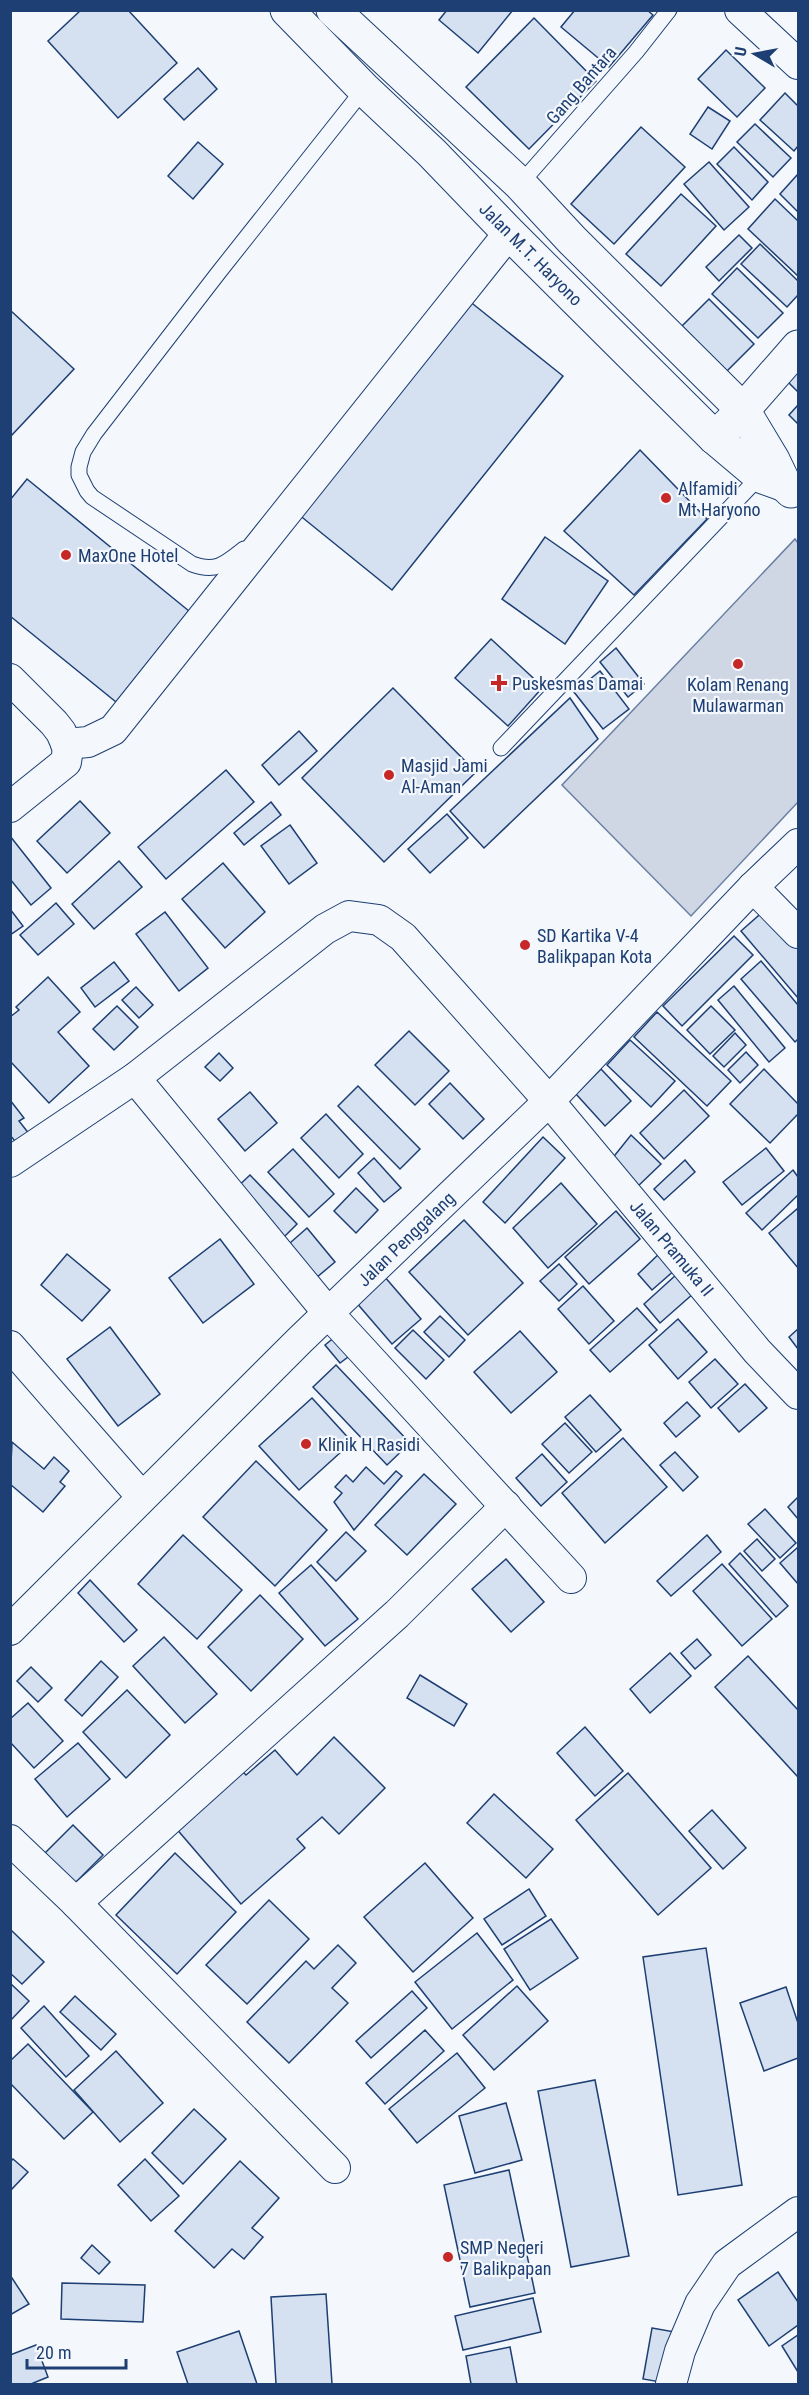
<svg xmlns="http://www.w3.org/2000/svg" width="809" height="2395" viewBox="0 0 809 2395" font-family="'Roboto Condensed',sans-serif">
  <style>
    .water { fill: #cfd7e4; stroke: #687fa3; stroke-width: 1.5 }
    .building { fill: #d5e0f0; stroke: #1d3f73; stroke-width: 1.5 }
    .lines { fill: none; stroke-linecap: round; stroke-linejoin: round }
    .service-casing { stroke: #1d3f73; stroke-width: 17 }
    .minor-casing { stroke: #1d3f73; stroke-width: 32 }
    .tertiary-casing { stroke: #1d3f73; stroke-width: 35 }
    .primary-casing { stroke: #1d3f73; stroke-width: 35 }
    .service { stroke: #f4f7fb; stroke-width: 15 }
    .minor { stroke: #f4f7fb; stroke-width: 30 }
    .tertiary { stroke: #f4f7fb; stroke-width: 33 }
    .primary { stroke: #f4f7fb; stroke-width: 33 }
    .poi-dot { fill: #c62828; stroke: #f4f7fb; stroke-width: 2 }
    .labels { text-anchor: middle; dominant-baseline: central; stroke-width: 4.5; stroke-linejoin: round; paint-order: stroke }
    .street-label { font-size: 18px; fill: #1d3f73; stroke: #f4f7fb }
    .poi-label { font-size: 18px; fill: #1d3f73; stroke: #f4f7fb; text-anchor: start }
  </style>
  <rect width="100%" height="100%" fill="#f4f7fb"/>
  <polygon class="water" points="795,539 798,543 798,802 691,916 562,785"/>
  <g class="building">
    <polygon points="81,10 128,10 177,63 118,118 48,41"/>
    <polygon points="447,10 513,10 478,53 439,20"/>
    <polygon points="575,10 647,10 653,15 609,67 561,27"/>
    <polygon points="534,18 596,81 529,149 466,87"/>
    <polygon points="726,50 765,88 737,117 698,79"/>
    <polygon points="198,68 217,89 184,120 164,99"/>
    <polygon points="785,93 798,106 798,146 794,151 760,120"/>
    <polygon points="708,107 730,121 712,149 690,134"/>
    <polygon points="755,124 791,158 773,177 737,142"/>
    <polygon points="641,127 685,167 614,244 571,204"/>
    <polygon points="198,142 223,164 193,199 168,176"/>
    <polygon points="734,147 768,182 752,200 717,164"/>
    <polygon points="709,162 749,207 724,230 684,184"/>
    <polygon points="798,174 798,212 780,194"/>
    <polygon points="681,194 716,226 661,286 626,254"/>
    <polygon points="775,199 798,221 798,276 748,229"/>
    <polygon points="739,235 752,248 719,281 706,267"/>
    <polygon points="760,244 798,281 798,295 787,307 741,264"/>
    <polygon points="737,268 783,313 758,338 712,294"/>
    <polygon points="709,299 754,344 727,371 682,326"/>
    <polygon points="468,300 563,376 392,590 298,514"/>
    <polygon points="10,310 74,369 10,437 11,370"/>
    <polygon points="798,363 798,392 784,378"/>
    <polygon points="798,405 798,424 789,415"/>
    <polygon points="640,450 707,519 634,595 564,531"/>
    <polygon points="27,479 189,611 116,702 10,616 10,500"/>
    <polygon points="545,537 608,581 565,644 502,599"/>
    <polygon points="491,639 543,687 508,726 455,678"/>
    <polygon points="616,648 644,684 628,697 600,662"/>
    <polygon points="600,671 629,709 603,729 574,692"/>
    <polygon points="393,688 476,772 384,862 302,778"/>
    <polygon points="570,698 598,739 484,848 450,811"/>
    <polygon points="299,731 317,751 279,785 262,765"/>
    <polygon points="226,770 254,802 166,879 138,847"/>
    <polygon points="80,801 110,833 67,873 37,841"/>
    <polygon points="271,802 281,815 244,845 234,833"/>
    <polygon points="447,814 468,838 430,873 408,849"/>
    <polygon points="290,825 317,863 289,884 261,846"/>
    <polygon points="10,836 51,888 31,905 10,879"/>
    <polygon points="119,861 142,887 94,929 72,904"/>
    <polygon points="223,863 265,912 225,948 182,899"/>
    <polygon points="56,903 74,924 38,955 20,935"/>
    <polygon points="10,909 23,926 10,935"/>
    <polygon points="766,909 798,947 798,998 741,931"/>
    <polygon points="165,912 208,968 179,991 136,934"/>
    <polygon points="734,936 753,955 682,1026 663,1006"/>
    <polygon points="761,961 798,1005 798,1039 795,1042 741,979"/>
    <polygon points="114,962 129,981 95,1007 81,988"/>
    <polygon points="48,977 80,1012 58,1032 89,1066 49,1103 10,1061 10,1017 19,1010 16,1007"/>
    <polygon points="734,986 785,1048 769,1062 718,1000"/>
    <polygon points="136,987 153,1005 139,1018 122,1000"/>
    <polygon points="117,1006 138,1027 114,1050 93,1029"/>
    <polygon points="711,1006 735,1030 710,1054 687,1030"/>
    <polygon points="657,1012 731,1081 707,1106 634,1037"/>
    <polygon points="409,1031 449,1071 415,1105 375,1065"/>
    <polygon points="735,1033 746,1045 724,1067 713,1056"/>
    <polygon points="630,1040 675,1081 651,1107 607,1065"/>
    <polygon points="746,1052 758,1065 740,1083 728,1070"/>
    <polygon points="219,1053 233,1068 220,1081 205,1067"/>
    <polygon points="601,1069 631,1101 605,1126 576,1094"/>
    <polygon points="764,1069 798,1104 798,1114 770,1143 730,1104"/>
    <polygon points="450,1083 484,1119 463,1139 429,1104"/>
    <polygon points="358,1086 420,1149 400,1169 338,1106"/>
    <polygon points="684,1090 709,1116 664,1159 640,1133"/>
    <polygon points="250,1092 277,1123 245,1151 218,1119"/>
    <polygon points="10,1100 24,1118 19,1121 30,1135 18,1145 10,1135"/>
    <polygon points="326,1114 363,1154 339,1178 301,1138"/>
    <polygon points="631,1135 661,1164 635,1189 611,1160"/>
    <polygon points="543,1137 565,1158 505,1223 483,1202"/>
    <polygon points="766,1148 784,1171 742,1205 723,1182"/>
    <polygon points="293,1149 334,1194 309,1217 268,1172"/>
    <polygon points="374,1158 401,1188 384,1202 358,1173"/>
    <polygon points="685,1160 695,1172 664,1200 654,1189"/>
    <polygon points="793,1170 798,1177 798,1195 762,1230 746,1213"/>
    <polygon points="250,1175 297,1224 280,1241 233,1191"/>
    <polygon points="561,1183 597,1224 548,1268 513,1228"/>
    <polygon points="356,1188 378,1210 356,1233 334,1211"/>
    <polygon points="797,1209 798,1211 798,1268 769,1233"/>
    <polygon points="616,1211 640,1239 589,1284 565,1257"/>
    <polygon points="464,1220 523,1283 468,1335 409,1272"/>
    <polygon points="307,1228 335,1262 310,1283 282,1250"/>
    <polygon points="220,1239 254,1284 203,1323 169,1278"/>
    <polygon points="661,1252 676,1269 652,1290 638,1274"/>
    <polygon points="67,1254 110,1290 82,1321 41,1285"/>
    <polygon points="559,1264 577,1284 559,1301 540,1281"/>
    <polygon points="677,1274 694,1293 660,1323 644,1304"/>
    <polygon points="384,1276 421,1319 392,1344 355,1301"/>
    <polygon points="583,1286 614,1321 589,1344 558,1309"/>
    <polygon points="637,1308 657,1330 610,1372 590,1350"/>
    <polygon points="440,1316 465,1340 449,1357 424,1332"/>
    <polygon points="678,1319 707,1352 678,1379 649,1345"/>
    <polygon points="110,1327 160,1394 118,1426 67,1359"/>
    <polygon points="798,1329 798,1349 789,1337"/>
    <polygon points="413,1330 444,1360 426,1379 395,1348"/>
    <polygon points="520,1331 557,1372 511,1413 474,1372"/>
    <polygon points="341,1332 356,1351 340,1363 325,1345"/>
    <polygon points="715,1359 738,1384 711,1408 689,1382"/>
    <polygon points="336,1365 410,1443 387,1465 313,1387"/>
    <polygon points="745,1384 767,1408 739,1432 718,1408"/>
    <polygon points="590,1395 621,1430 596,1452 565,1417"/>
    <polygon points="312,1398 352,1442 299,1490 259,1446"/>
    <polygon points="687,1402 700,1416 676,1437 664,1423"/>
    <polygon points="565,1423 592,1452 569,1473 542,1444"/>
    <polygon points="623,1438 667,1487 605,1543 562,1493"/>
    <polygon points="12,1442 44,1469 54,1457 69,1471 60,1482 65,1486 43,1512 10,1484"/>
    <polygon points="675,1452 698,1477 683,1491 660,1465"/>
    <polygon points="542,1454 567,1482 541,1506 516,1478"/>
    <polygon points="256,1461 327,1530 275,1586 203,1517"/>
    <polygon points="366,1467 384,1484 396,1471 402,1476 354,1530 334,1502 342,1493 335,1487 346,1475 353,1482"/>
    <polygon points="424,1474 456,1504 407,1555 375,1525"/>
    <polygon points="798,1497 798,1519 788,1507"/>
    <polygon points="765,1509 796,1543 780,1558 748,1524"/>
    <polygon points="346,1532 366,1551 336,1581 317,1562"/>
    <polygon points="183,1535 242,1590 197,1639 138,1584"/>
    <polygon points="707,1535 721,1552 671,1596 657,1581"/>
    <polygon points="757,1539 775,1559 762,1571 744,1551"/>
    <polygon points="797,1548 798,1549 798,1584 780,1563"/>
    <polygon points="740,1553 788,1606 776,1617 729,1564"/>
    <polygon points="506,1559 544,1602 511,1632 472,1589"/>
    <polygon points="722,1564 772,1619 742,1646 693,1591"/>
    <polygon points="311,1565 358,1619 325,1646 279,1593"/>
    <polygon points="90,1580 137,1630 124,1642 78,1593"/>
    <polygon points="260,1595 303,1639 251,1691 208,1647"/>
    <polygon points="164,1637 217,1694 185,1723 133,1666"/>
    <polygon points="697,1639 711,1655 695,1669 681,1653"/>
    <polygon points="670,1653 691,1676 650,1713 630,1689"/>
    <polygon points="748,1656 798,1710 798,1777 715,1687"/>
    <polygon points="101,1661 118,1677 82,1716 65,1700"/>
    <polygon points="31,1667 52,1688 38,1702 17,1681"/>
    <polygon points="420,1675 467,1704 454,1726 407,1698"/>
    <polygon points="127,1690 170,1735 126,1778 83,1732"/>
    <polygon points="28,1703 63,1741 34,1768 10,1742 10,1719"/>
    <polygon points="585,1727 623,1771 595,1796 557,1753"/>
    <polygon points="334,1737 385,1788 339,1834 322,1817 297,1839 305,1848 241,1904 175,1827 241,1770 246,1775 275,1750 297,1775"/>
    <polygon points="78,1743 110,1779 67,1817 35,1779"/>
    <polygon points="628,1773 711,1868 658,1915 576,1820"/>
    <polygon points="494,1794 553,1849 526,1878 467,1823"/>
    <polygon points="712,1810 746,1848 723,1869 689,1831"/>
    <polygon points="73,1825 103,1855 74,1884 45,1853"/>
    <polygon points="175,1853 236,1912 177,1974 116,1915"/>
    <polygon points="425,1863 473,1918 413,1972 364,1917"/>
    <polygon points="529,1889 546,1916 502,1945 484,1919"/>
    <polygon points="269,1900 309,1939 247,2004 206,1965"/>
    <polygon points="551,1919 578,1958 530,1990 504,1949"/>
    <polygon points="11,1930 44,1962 22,1984 10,1973"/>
    <polygon points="477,1933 513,1980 452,2029 415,1982"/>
    <polygon points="338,1945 356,1963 332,1988 348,2003 289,2063 247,2022 306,1961 314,1969"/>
    <polygon points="706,1948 742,2185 678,2195 643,1957"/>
    <polygon points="10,1983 29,2001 11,2020 10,2019"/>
    <polygon points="517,1986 548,2021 494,2070 463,2035"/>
    <polygon points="786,1987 798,2023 798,2058 764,2071 740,2003"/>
    <polygon points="412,1991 427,2008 371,2058 356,2041"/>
    <polygon points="75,1996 116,2034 101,2050 60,2012"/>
    <polygon points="44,2006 89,2056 66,2077 21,2028"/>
    <polygon points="425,2030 444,2051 385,2104 366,2083"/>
    <polygon points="28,2044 93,2112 64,2139 10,2083 10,2061"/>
    <polygon points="116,2051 163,2103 120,2142 74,2090"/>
    <polygon points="457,2053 485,2088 417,2143 389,2109"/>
    <polygon points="595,2080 629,2256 571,2267 538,2091"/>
    <polygon points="506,2103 522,2160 475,2173 459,2116"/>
    <polygon points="194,2109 226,2139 183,2184 152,2153"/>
    <polygon points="13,2159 28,2172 10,2191 10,2162"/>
    <polygon points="145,2159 179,2196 151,2221 118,2185"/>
    <polygon points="240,2161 279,2198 252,2228 263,2237 244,2259 232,2249 214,2268 175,2231"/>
    <polygon points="509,2170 535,2293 470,2307 444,2185"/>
    <polygon points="92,2245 110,2262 99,2274 81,2258"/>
    <polygon points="778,2272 798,2302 798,2325 769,2346 738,2300"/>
    <polygon points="10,2275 29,2304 10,2315"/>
    <polygon points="62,2283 145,2285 143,2322 61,2319"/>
    <polygon points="326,2294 332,2384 276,2384 271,2297"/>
    <polygon points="533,2298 541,2332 463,2350 455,2316"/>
    <polygon points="652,2328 675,2332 666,2383 643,2379"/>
    <polygon points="239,2331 257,2384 188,2384 177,2352"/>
    <polygon points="798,2335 798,2372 782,2346"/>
    <polygon points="36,2345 48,2377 31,2384 10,2384 10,2355"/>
    <polygon points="510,2347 517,2384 471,2384 466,2356"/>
  </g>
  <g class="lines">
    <g class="service-casing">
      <g id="service">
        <polyline points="520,184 636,52 669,10"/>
        <path d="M244,549C225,564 216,573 192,564L92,497L87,491L79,475V467L83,452L94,434L219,272L364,89"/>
        <polyline points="501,748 762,474"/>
      </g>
    </g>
    <g class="minor-casing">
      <g id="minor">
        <polyline points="740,10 798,64"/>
        <polyline points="10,679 54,723 61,732 68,748 66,762 10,807"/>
        <polyline points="66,744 88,742 113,730 509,233"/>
        <polyline points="753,887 798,933"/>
        <polyline points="135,1078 329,1314 571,1578"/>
        <polyline points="10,1162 135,1078 325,929 349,916 379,920 403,937 549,1101 757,1351 798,1394"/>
        <polyline points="10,1346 142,1497"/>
        <polyline points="10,1630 300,1340 549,1101 753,887 798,844"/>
        <polyline points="10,1840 76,1903 335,2168"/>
        <polyline points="76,1903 397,1614 506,1506"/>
        <polyline points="671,2384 680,2351 700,2304 727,2264 798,2212"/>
      </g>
    </g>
    <g class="tertiary-casing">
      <polyline id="tertiary" points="715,438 743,410 798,347"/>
    </g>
    <g class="primary-casing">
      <g id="primary">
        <polyline points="287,10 364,89 432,153 509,233 715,438 760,476 785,485"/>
        <polyline points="333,10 520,184 572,240 743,410 773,460 785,485 791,491"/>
      </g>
    </g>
    <use href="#service" class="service"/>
    <use href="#minor" class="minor"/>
    <use href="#tertiary" class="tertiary"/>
    <use href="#primary" class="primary"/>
  </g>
  <g class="poi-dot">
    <circle cx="666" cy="498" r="6"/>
    <circle cx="66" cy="555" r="6"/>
    <circle cx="738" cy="664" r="6"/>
    <path d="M496 674h6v6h6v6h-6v6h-6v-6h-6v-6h6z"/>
    <circle cx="389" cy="775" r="6"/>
    <circle cx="525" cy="945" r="6"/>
    <circle cx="306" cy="1444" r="6"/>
    <circle cx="448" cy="2257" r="6"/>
  </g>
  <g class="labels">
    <g class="street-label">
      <text transform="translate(581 85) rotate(-49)">Gang Bantara</text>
      <text transform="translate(531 254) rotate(45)">Jalan M.T. Haryono</text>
      <text transform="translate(406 1239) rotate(-44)">Jalan Penggalang</text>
      <text transform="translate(672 1248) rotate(50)">Jalan Pramuka II</text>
    </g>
    <g class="poi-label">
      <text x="678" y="488">Alfamidi<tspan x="678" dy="21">Mt Haryono</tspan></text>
      <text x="78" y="555">MaxOne Hotel</text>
      <text x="512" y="683">Puskesmas Damai</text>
      <text x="738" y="684" text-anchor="middle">Kolam Renang<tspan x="738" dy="21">Mulawarman</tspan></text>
      <text x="401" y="765">Masjid Jami<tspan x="401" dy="21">Al-Aman</tspan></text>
      <text x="537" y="935">SD Kartika V-4<tspan x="537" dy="21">Balikpapan Kota</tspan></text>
      <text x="318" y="1444">Klinik H Rasidi</text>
      <text x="460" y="2247">SMP Negeri<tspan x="460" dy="21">7 Balikpapan</tspan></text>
    </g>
  </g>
  <rect width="809" height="2395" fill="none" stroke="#1d3f73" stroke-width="24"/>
  <g transform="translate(755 54) rotate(280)" stroke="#f4f7fb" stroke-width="4.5" paint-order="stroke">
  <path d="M0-4.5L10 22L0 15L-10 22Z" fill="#1d3f73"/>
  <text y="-9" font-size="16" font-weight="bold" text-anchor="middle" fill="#1d3f73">U</text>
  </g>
  <path d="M27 2359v9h99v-9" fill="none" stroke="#1d3f73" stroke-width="3"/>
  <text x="36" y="2359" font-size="18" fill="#1d3f73" stroke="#f4f7fb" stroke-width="4.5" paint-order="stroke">20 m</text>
</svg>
